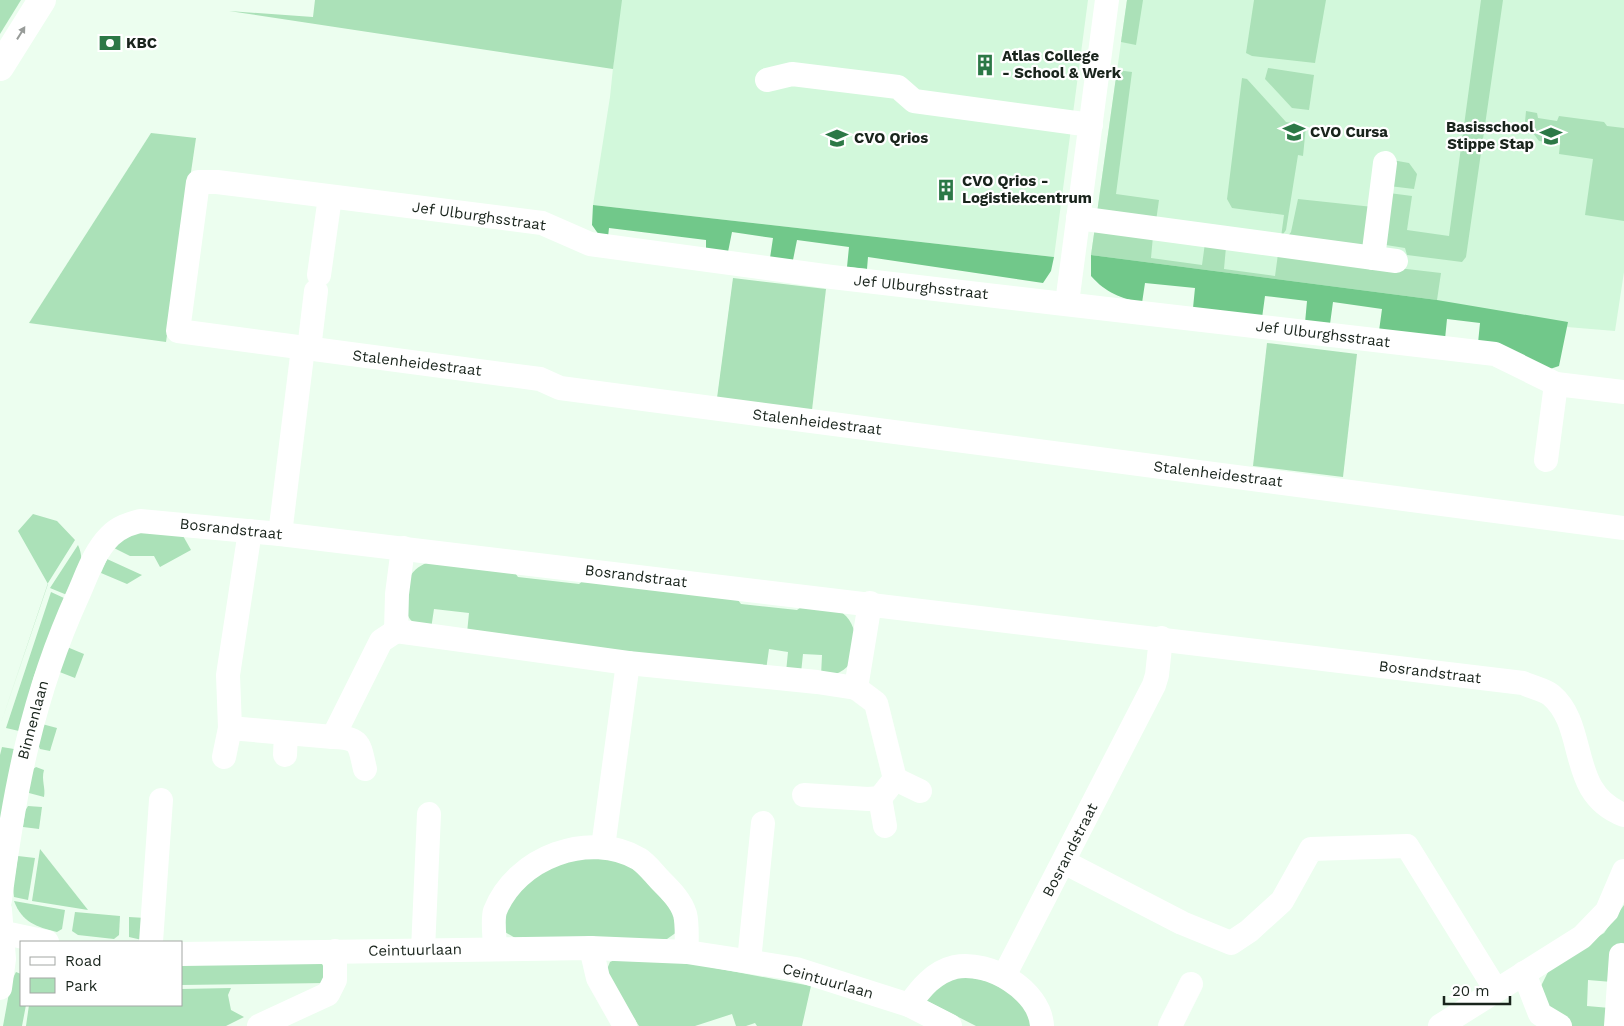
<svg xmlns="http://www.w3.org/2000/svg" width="1624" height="1026" viewBox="0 0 1624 1026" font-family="'Work Sans',sans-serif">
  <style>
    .built { fill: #d2f8db }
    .green { fill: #abe1b8 }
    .forest { fill: #71c88a }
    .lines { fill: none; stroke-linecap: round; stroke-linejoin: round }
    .minor { stroke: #fff; stroke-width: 24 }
    .major { stroke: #fff; stroke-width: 28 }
    .oneway { fill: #989c99 }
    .labels { text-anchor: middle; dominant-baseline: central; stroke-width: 4.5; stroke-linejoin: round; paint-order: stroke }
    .poi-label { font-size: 15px; font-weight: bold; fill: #19241c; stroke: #fff; text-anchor: start }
    .street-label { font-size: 15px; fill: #19241c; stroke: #fff }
  </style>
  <rect width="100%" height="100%" fill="#ecfeef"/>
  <g class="built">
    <polygon points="620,0 1088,0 1054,257 593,205 610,97"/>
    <polygon points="1127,0 1624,0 1624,272 1615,331 1567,327 1091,255"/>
  </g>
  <g class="green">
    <polygon points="0,0 21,0 0,34"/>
    <polygon points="315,0 622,0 613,69 229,11 313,17"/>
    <polygon points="1127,0 1143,0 1136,45 1121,42"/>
    <polygon points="1254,0 1326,0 1315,63 1252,56 1246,53"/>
    <polygon points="1481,0 1503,0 1466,257 1462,262 1407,255 1405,248 1386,245 1389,193 1412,196 1407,230 1449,236"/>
    <polygon points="1268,68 1314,75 1309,110 1292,108 1265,79"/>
    <polygon points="1117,70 1132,72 1116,194 1159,200 1156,221 1097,213"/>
    <polygon points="1242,78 1247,79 1286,122 1306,126 1303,156 1298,155 1286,230 1281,237 1284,215 1232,208 1227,199"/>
    <polygon points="1526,111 1537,113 1538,118 1557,121 1559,116 1604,122 1607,126 1624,128 1624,221 1585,215 1593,159 1559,154 1560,144 1539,141 1525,122"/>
    <polygon points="151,133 196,138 166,342 29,323"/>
    <polygon points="1392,160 1409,163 1417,174 1414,189 1389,186"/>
    <polygon points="1298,199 1373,207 1367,244 1360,249 1285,240 1291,232"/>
    <polygon points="1095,227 1153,236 1151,258 1202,265 1205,243 1226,247 1224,269 1275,276 1278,254 1441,273 1437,300 1091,255"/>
    <polygon points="733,278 826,289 812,410 717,398"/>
    <polygon points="1267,343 1357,354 1343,477 1253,466"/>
    <polygon points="33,514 57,521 75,540 48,583 0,726 48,584 18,531"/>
    <polygon points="140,531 182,534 191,550 160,567 154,556 130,556 114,548 123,538"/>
    <path d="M78,545C87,564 75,578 67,595L50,588Z"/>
    <polygon points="107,559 142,575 127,584 101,573"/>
    <path d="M434,560L513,570L518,577L579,584L585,579L735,596L741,604L797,610L804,605C814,607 830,606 839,611C860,621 862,661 840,672C835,675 827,675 821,676L822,655L803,654L801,673L786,672L788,652L769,649L766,670L467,633L469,613L434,609L431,629C406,625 403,612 408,590C408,585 409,579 411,575C416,567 425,563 434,560Z"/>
    <polygon points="51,592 64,598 34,676 19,731 6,728"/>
    <polygon points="67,647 84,654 75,678 57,671"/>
    <polygon points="42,724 57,728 50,751 40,749 37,742"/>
    <polygon points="2,747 14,749 0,828 0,755"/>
    <path d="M36,767L44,770C41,780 46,788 44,797L29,793L28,788L32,770Z"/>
    <polygon points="28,806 42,807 39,829 23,827 25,811"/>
    <polygon points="40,849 88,910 32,901"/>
    <polygon points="574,855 631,861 678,918 677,932 667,939 517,939 503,931 509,898 526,878"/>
    <polygon points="18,856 35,858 28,900 14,897 13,887"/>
    <path d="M14,901L65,910L62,929L57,932C36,927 22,922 14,901Z"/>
    <polygon points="1624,905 1624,950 1612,982 1588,980 1587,1006 1610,1008 1606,1026 1572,1026 1549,1013 1541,986 1551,966 1604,933"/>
    <polygon points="75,912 120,916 119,935 114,939 78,935 72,931"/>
    <polygon points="129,917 146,918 142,940 129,937"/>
    <polygon points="619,958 678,961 811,986 802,1026 757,1026 755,1023 746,1026 736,1026 732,1014 695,1026 639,1026 605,974 610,962"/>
    <polygon points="181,962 321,963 324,967 327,983 181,985"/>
    <polygon points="16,972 21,974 21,1005 26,1005 22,1026 3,1026 11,982"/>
    <path d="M958,976C982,979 1006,983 1023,1001C1029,1007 1032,1018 1035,1026H976L927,1001V988Z"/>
    <polygon points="231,988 228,995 231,1010 244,1017 226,1026 26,1026 29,1005 181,1005 181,989"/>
  </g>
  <g class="forest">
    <polygon points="593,205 1054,257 1051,271 1043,283 868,257 867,269 847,267 849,247 797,240 793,260 770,258 773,238 732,232 728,252 706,249 706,240 609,228 608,237 599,235 592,225"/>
    <path d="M1091,255L1437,300L1568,322L1559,366L1550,369L1478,343L1480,323L1447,319L1445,339L1379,331L1382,309L1333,302L1330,324L1305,323L1307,301L1265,296L1262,318L1193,308L1195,288L1145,283L1142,303C1121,298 1106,293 1091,276Z"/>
  </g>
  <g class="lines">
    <g class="minor">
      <polyline points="767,80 792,74 898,87 914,101 1091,125"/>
      <polyline points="1078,218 1396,261"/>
      <polyline points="1373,258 1385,163"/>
      <polyline points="319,275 330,197"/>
      <polyline points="1067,303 1107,0"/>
      <polyline points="309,349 316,291"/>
      <polyline points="1624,392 1556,384 1495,354 832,277 590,244 542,223 217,182 198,182 178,331 540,379 560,388 1624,528"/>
      <polyline points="1546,460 1556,384"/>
      <polyline points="250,531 228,675 230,728 333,737 381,641 396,631"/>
      <polyline points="280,534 302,356"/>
      <polyline points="403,548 397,594 396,631 628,663 817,682 856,688 870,603"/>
      <path d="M333,737C361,738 359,744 365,769"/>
      <polyline points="285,755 286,733"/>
      <polyline points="224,757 230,728"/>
      <polyline points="895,779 920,791"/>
      <polyline points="804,795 868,799 880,798 895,779 876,703 856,688"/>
      <polyline points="880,798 885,826"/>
      <polyline points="603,847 628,663"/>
      <polyline points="1064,862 1182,923 1231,943 1249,931 1282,901 1311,849 1407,846 1496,990"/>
      <path d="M0,900C14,792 32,696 78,595C87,575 94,552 110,536C119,527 129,524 140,521L280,534L1523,683C1531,687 1545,690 1551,695C1589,727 1566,793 1624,815"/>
      <polyline points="0,910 4,959 0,988"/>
      <polyline points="0,932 47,942"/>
      <polyline points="151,942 161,800"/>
      <polyline points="591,948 598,978 625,1026"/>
      <path d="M495,949C495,938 492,921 495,911C516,857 590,830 639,859C647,864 654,874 661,881C671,891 681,901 685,914C688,926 686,941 687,952"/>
      <polyline points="423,950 429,814"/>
      <polyline points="181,954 591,948 687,952 796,969 909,1005 950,1026"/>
      <polyline points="749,961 763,823"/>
      <polyline points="1524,973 1540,1014 1560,1026"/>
      <polyline points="1004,976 1154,685 1157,675 1161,638"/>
      <path d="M909,1005C921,988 934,972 955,967C989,960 1040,990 1042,1026"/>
      <polyline points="259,1026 328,994 335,980 335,951"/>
      <polyline points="1170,1026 1191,984"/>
      <polyline points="1440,1026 1582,937 1607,911 1624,871"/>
      <polyline points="1616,1026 1621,955"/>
    </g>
    <polyline class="major" points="0,67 42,0"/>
  </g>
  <defs><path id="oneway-solid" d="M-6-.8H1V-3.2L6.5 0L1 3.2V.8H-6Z" transform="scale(1.25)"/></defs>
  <use class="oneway" href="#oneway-solid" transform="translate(21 33) rotate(-58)"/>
  <defs>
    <g id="bank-bare" transform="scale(1.725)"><path d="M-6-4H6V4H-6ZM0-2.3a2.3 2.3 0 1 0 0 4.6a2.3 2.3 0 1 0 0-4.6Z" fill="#2c7846" stroke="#fff" stroke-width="2.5" paint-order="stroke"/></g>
    <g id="building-bare" transform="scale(1.725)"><path d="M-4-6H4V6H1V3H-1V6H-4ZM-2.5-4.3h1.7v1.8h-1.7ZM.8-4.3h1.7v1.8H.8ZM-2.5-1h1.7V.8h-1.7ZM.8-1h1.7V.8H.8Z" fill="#2c7846" stroke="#fff" stroke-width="2.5" paint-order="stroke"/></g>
    <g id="university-bare" transform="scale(1.725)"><path d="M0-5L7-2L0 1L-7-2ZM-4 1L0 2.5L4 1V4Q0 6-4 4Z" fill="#2c7846" stroke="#fff" stroke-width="2.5" paint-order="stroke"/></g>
    <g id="school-bare" transform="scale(1.725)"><path d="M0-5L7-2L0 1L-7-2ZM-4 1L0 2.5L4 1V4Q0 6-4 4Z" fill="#2c7846" stroke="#fff" stroke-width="2.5" paint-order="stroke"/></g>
  </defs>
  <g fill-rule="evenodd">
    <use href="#bank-bare" x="110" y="43"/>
    <use href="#building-bare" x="985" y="65"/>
    <use href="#university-bare" x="1294" y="132"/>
    <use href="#school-bare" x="1551" y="136"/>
    <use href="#university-bare" x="837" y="138"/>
    <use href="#building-bare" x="946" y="190"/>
  </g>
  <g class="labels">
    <g class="poi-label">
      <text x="126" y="43">KBC</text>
      <text x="1002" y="56">Atlas College<tspan x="1002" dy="17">- School &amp; Werk</tspan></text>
      <text x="1534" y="127" text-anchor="end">Basisschool<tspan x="1534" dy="17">Stippe Stap</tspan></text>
      <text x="1310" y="132">CVO Cursa</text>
      <text x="854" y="138">CVO Qrios</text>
      <text x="962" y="181">CVO Qrios -<tspan x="962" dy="17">Logistiekcentrum</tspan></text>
    </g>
    <g class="street-label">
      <text transform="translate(479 216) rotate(8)">Jef Ulburghsstraat</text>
      <text transform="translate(921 287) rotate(6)">Jef Ulburghsstraat</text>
      <text transform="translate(1323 334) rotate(7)">Jef Ulburghsstraat</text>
      <text transform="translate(417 363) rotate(7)">Stalenheidestraat</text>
      <text transform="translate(817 422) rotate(7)">Stalenheidestraat</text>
      <text transform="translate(1218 474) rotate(7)">Stalenheidestraat</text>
      <text transform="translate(231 529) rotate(6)">Bosrandstraat</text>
      <text transform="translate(636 576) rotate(7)">Bosrandstraat</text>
      <text transform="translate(1430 672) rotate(7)">Bosrandstraat</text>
      <text transform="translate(33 720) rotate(-75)">Binnenlaan</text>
      <text transform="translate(1070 850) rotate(-63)">Bosrandstraat</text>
      <text transform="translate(415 950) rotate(-1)">Ceintuurlaan</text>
      <text transform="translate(828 981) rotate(16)">Ceintuurlaan</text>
    </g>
  </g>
  <rect x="20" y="941" width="162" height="65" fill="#ffffff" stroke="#a3a7a4"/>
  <rect x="30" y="957" width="25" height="8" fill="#ffffff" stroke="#a3a7a4"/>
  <text x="65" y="966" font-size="15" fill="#19241c">Road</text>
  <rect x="30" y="978" width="25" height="15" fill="#abe1b8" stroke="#a3a7a4"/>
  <text x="65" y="991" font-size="15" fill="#19241c">Park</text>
  <path d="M1444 996v8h66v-8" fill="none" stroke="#19241c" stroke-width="2.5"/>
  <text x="1452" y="996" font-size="15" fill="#19241c" stroke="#ffffff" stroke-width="4" paint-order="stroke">20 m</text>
</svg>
